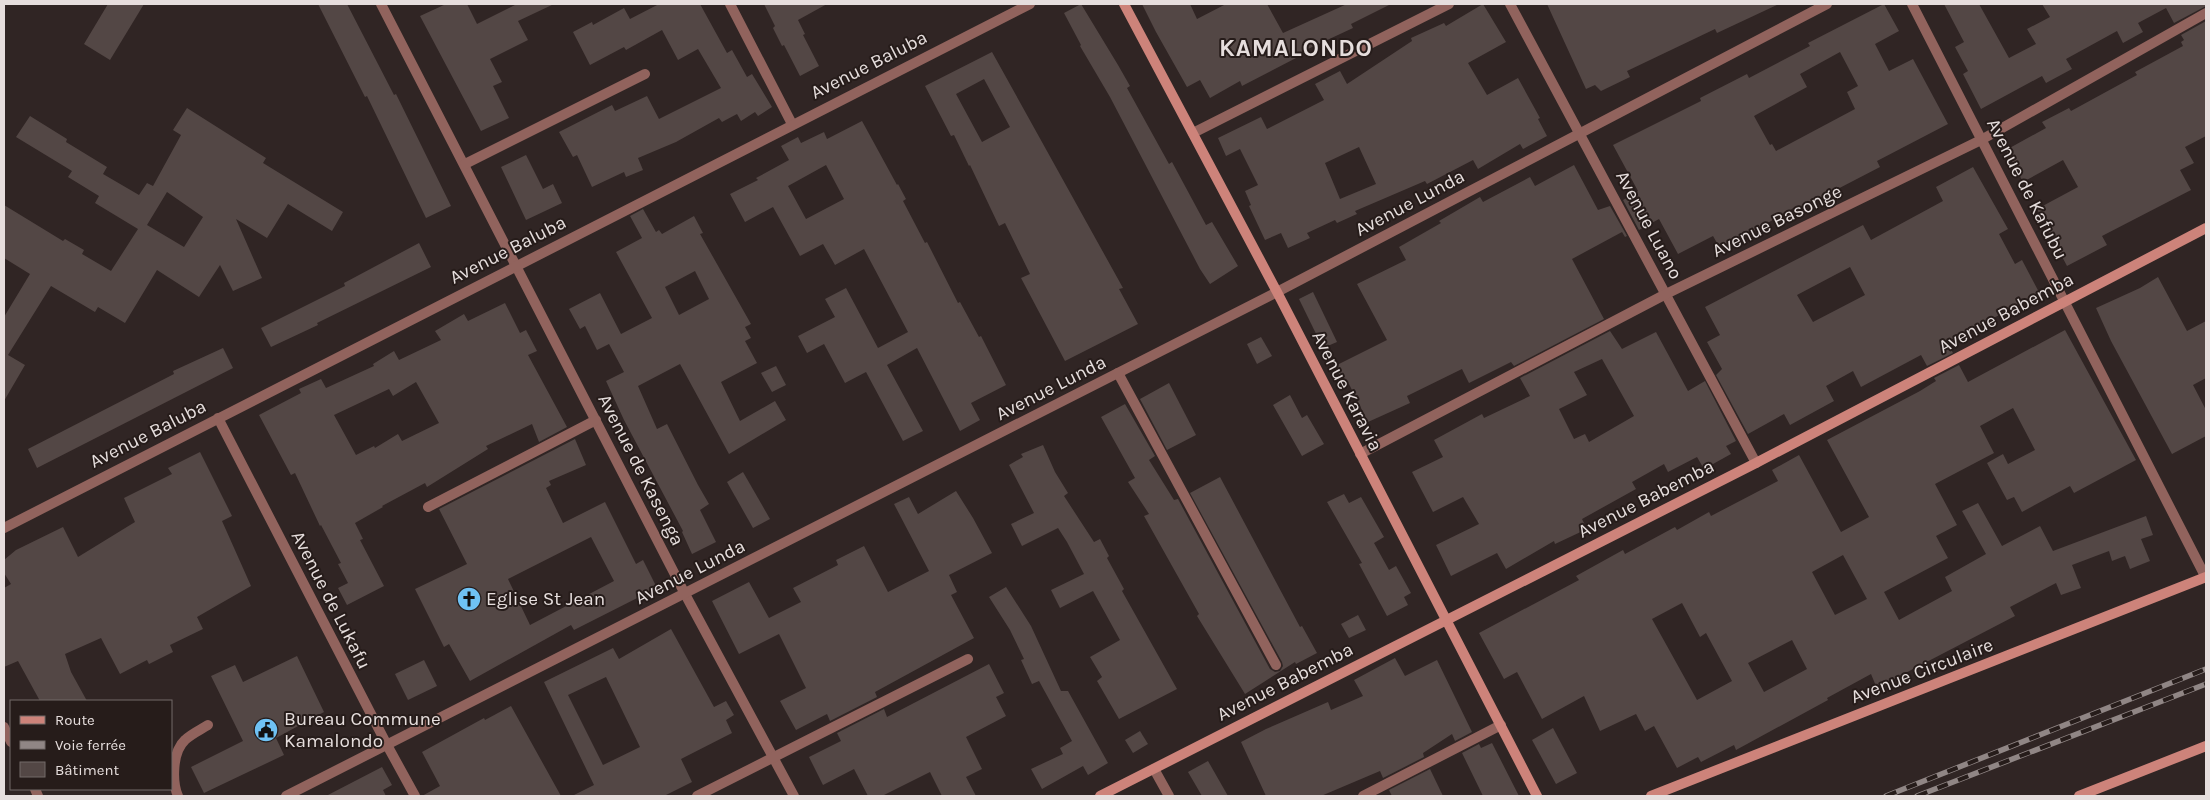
<svg xmlns="http://www.w3.org/2000/svg" width="2210" height="800" viewBox="0 0 2210 800" font-family="Karla,sans-serif">
  <style>
    .building { fill: #534745; fill-rule: evenodd }
    .lines { fill: none; stroke-linecap: round; stroke-linejoin: round }
    .lane { stroke: #91635d; stroke-width: 10 }
    .street { stroke: #91635d; stroke-width: 10 }
    .secondary { stroke: #cd837a; stroke-width: 10 }
    .rail-casing { stroke: #908685; stroke-width: 5.5 }
    .rail { stroke: #261c1a; stroke-width: 4; stroke-dasharray: 11; stroke-linecap: butt }
    .labels { text-anchor: middle; dominant-baseline: central; stroke-width: 4; stroke-linejoin: round; paint-order: stroke }
    .street-label { font-size: 19px; fill: #e6dedd; stroke: #261c1a }
    .poi-label { font-size: 19px; fill: #e6dedd; stroke: #261c1a; text-anchor: start }
    .district-label { font-size: 24px; font-weight: bold; letter-spacing: 1px; fill: #e6dedd; stroke: #261c1a }
  </style>
  <rect width="100%" height="100%" fill="#302524"/>
  <g class="building">
    <polygon points="108,4 144,4 110,60 84,44"/>
    <polygon points="318,4 347,4 394,95 396,94 451,206 426,218 367,96 365,97"/>
    <polygon points="446,4 467,4 477,24 517,4 554,4 518,21 528,40 490,59 502,82 493,86 509,118 481,131 420,16"/>
    <polygon points="659,4 700,4 727,53 732,50 747,77 752,74 772,107 758,116 755,112 741,121 737,114 722,122 719,118 676,142 638,158 643,170 626,177 624,172 592,187 577,155 573,157 559,132 612,105 615,111 647,96 659,119 721,88 698,49 678,60 662,30 626,50 624,47 590,65 573,32 592,22 593,25 624,8 630,19"/>
    <polygon points="764,4 827,4 798,20 805,34 803,35 819,66 800,76 784,45 782,46 773,28 775,26"/>
    <polygon points="1081,4 1118,65 1130,86 1127,88 1169,164 1172,162 1206,225 1212,222 1238,266 1210,284 1200,269 1110,97 1080,46 1081,45 1064,13"/>
    <polygon points="1142,4 1190,4 1197,19 1226,4 1267,4 1283,33 1347,4 1391,4 1351,24 1353,28 1295,55 1296,58 1242,86 1240,81 1210,98 1200,80 1187,87 1156,32"/>
    <path d="M1483,4L1506,42L1468,63L1487,95L1518,78L1540,118L1538,119L1547,136L1523,149L1520,144L1478,169L1473,160L1427,184L1425,181L1355,211L1357,214L1337,223L1335,220L1307,233L1310,238L1288,248L1281,233L1265,240L1249,206L1251,205L1245,191L1258,185L1240,149L1226,156L1218,138L1261,117L1267,129L1324,100L1315,84L1340,71L1347,84L1412,41L1411,38L1444,23L1446,26ZM1359,147L1376,184L1340,199L1325,163Z"/>
    <polygon points="1547,4 1779,4 1717,33 1715,29 1627,71 1630,77 1601,91 1595,85 1586,89"/>
    <path d="M1884,4L1899,31L1875,44L1889,71L1913,59L1948,124L1877,161L1880,167L1799,209L1797,206L1721,250L1713,236L1678,254L1659,219L1639,230L1623,200L1638,191L1613,145L1701,101L1700,98L1747,74L1749,78L1810,46L1808,43ZM1840,52L1858,86L1847,92L1855,109L1776,151L1772,144L1770,145L1754,116L1807,87L1800,74Z"/>
    <polygon points="1944,4 1979,4 2009,58 2036,44 2027,29 2050,17 2042,4 2206,4 2206,6 2174,23 2166,8 2138,23 2143,32 2123,43 2117,31 2066,59 2072,69 2046,83 2042,76 1981,109 1963,74 1968,71 1955,47 1964,42"/>
    <polygon points="2206,21 2206,136 2185,147 2194,163 2180,170 2191,190 2102,236 2107,245 2067,266 2037,209 2078,187 2063,160 2023,182 2006,150 2046,128 2042,122 2069,108 2071,111 2137,75 2135,72 2183,46 2181,42 2184,40 2181,35"/>
    <path d="M992,52L1123,288L1119,289L1138,324L1065,361L1021,278L1030,274L1005,223L999,226L970,165L969,166L954,135L951,136L925,86ZM984,79L1010,127L982,142L956,94Z"/>
    <path d="M187,108L266,158L263,163L343,212L332,231L288,204L267,238L236,219L262,278L233,291L220,265L199,297L157,270L125,323L98,307L95,312L51,286L8,355L25,365L4,401V317L30,274L4,258V205L63,241L65,239L84,250L82,254L111,271L138,229L95,203L99,196L68,177L72,171L16,137L30,116L67,139L66,142L107,167L103,174L139,195L147,183L153,186L181,135L173,130ZM167,192L203,217L184,247L147,225Z"/>
    <path d="M862,121L897,185L898,184L906,199L903,201L925,243L927,242L958,303L960,302L979,337L981,336L1006,385L971,403L980,420L960,431L917,348L887,365L923,431L903,441L866,372L845,383L824,344L807,353L798,336L835,317L825,299L846,288L878,348L908,332L864,249L835,265L823,244L800,256L773,207L745,222L730,194L758,180L756,178L789,160L781,146L798,137L801,143L824,132L827,139ZM826,165L844,199L806,219L788,186Z"/>
    <polygon points="526,155 543,189 553,184 562,203 526,220 501,167"/>
    <polygon points="1574,165 1598,210 1610,206 1627,236 1625,237 1622,232 1572,259 1604,319 1514,366 1511,362 1469,383 1462,369 1407,396 1410,403 1368,422 1349,384 1345,386 1335,366 1387,340 1357,284 1406,260 1399,247 1441,223 1439,221 1480,197 1483,202 1530,177 1535,186"/>
    <path d="M1973,167L2008,229L1999,234L2015,264L2022,260L2040,294L1947,342L1953,353L1927,366L1921,355L1861,387L1853,371L1826,386L1834,401L1790,425L1784,414L1748,434L1716,375L1722,369L1707,342L1720,335L1705,307L1863,225L1871,240L1943,201L1936,187ZM1850,267L1865,295L1813,322L1797,295Z"/>
    <path d="M643,209L656,232L659,230L662,234L694,216L703,233L700,234L751,324L745,327L751,338L745,341L757,363L721,382L740,421L775,401L786,420L729,454L680,364L638,386L657,429L667,424L698,485L709,504L700,510L716,542L692,554L682,532L683,531L624,420L606,381L624,372L609,344L597,350L585,326L580,329L569,309L600,293L621,334L652,318L616,252L642,238L630,216ZM695,271L709,299L679,315L665,287Z"/>
    <polygon points="419,243 431,267 317,323 318,325 271,347 261,328 345,286 344,283"/>
    <polygon points="2158,277 2187,331 2206,321 2206,378 2193,385 2206,410 2206,436 2172,454 2111,341 2096,308 2140,288"/>
    <polygon points="1313,292 1337,342 1323,348 1299,299"/>
    <path d="M505,303L520,333L526,330L537,351L528,355L567,427L539,442L532,424L486,446L488,449L427,487L425,483L382,506L383,507L355,523L363,539L360,540L384,586L347,605L338,588L348,583L338,564L341,563L321,525L320,526L295,473L291,475L259,415L301,393L299,389L321,379L326,388L374,366L373,364L394,351L399,360L441,340L435,331L464,314L468,321ZM416,382L439,423L402,441L398,434L375,448L374,446L356,455L334,415L389,389L393,396Z"/>
    <path d="M2065,330L2136,460L2074,493L2070,486L2022,512L2014,497L2007,500L1987,463L2003,454L2008,464L2035,450L2013,408L1980,426L1994,453L1935,484L1957,525L1936,536L1948,558L1884,592L1899,620L1952,591L1945,577L1986,554L1962,511L1978,503L2002,546L2040,526L2053,551L2146,516L2153,535L2141,539L2150,561L2130,569L2125,556L2112,561L2109,551L2072,565L2081,588L2061,595L2056,583L2010,607L2015,616L1892,680L1876,686L1871,674L1827,698L1828,700L1736,750L1734,745L1701,762L1698,757L1677,768L1654,726L1645,731L1636,714L1600,731L1584,696L1542,719L1517,672L1504,679L1479,633L1579,580L1576,576L1623,550L1625,554L1675,527L1677,530L1709,512L1711,516L1778,481L1772,470L1799,455L1841,532L1869,517L1827,440L1920,391L1936,381L1934,378L1959,365L1968,382ZM1843,555L1867,599L1835,615L1812,572ZM1682,603L1700,637L1706,633L1732,681L1697,700L1652,619ZM1792,640L1807,669L1764,692L1748,663Z"/>
    <path d="M1610,331L1622,349L1656,332L1688,391L1705,381L1736,441L1726,446L1731,454L1704,469L1697,457L1668,472L1664,464L1632,482L1636,489L1582,519L1587,529L1555,544L1554,541L1506,569L1497,553L1451,576L1436,545L1479,524L1463,497L1433,512L1412,472L1443,457L1434,440L1482,414L1484,418L1530,396L1520,378ZM1602,359L1634,416L1589,442L1585,434L1574,439L1559,409L1587,395L1574,372Z"/>
    <polygon points="1261,337 1272,356 1257,364 1247,344"/>
    <polygon points="223,348 233,368 37,468 28,449 174,374 173,371"/>
    <polygon points="776,366 786,385 772,392 761,373"/>
    <polygon points="1169,383 1196,435 1167,450 1140,399"/>
    <polygon points="1290,395 1302,418 1307,415 1324,444 1302,456 1273,405"/>
    <polygon points="1125,404 1155,456 1149,460 1174,500 1178,499 1270,669 1275,672 1280,671 1283,666 1282,662 1190,493 1220,477 1300,627 1302,626 1317,653 1296,664 1295,662 1245,694 1197,616 1199,614 1144,516 1149,514 1128,482 1135,478 1101,417"/>
    <path d="M575,439L586,465L549,481L551,485L546,488L563,523L605,502L636,564L643,560L657,588L574,630L571,625L470,681L449,644L444,647L415,589L467,564L439,509ZM591,537L614,581L530,625L508,579Z"/>
    <polygon points="1043,445 1055,472 1068,493 1064,496 1094,542 1100,539 1109,556 1107,558 1124,589 1122,591 1177,689 1119,719 1097,681 1102,677 1090,657 1120,640 1093,591 1060,608 1051,590 1084,574 1067,542 1058,528 1022,546 1011,524 1034,513 1009,465 1023,457 1021,454"/>
    <polygon points="200,452 232,516 222,521 251,586 197,617 203,629 170,645 173,652 149,664 147,660 120,674 101,638 65,654 71,672 87,701 40,701 18,661 4,667 4,588 11,584 4,573 4,560 16,550 63,527 78,557 135,522 124,498 172,474 168,468"/>
    <polygon points="743,472 770,519 753,528 727,482"/>
    <polygon points="956,491 973,518 992,553 949,575 957,592 951,595 974,638 875,692 877,697 830,721 827,714 796,730 780,701 806,688 779,634 739,654 712,601 749,582 769,618 801,602 793,588 838,565 836,560 864,546 888,592 929,571 894,504 909,497 918,514"/>
    <polygon points="1344,494 1349,503 1361,497 1384,537 1374,543 1389,570 1396,566 1411,593 1404,597 1408,605 1387,616 1359,564 1362,563 1327,502"/>
    <polygon points="1006,587 1031,626 1061,691 1068,691 1108,763 1088,775 1083,766 1042,789 1031,769 1063,754 1060,748 1072,741 1039,681 1032,684 1021,660 1024,659 1010,630 989,597"/>
    <polygon points="1358,615 1366,630 1349,638 1341,624"/>
    <path d="M671,629L714,707L726,701L734,715L726,720L732,733L681,759L692,782L664,796H572L594,785L544,682L613,648L619,659ZM606,677L640,747L603,765L568,695Z"/>
    <polygon points="297,656 324,712 276,738 284,755 204,793 191,767 243,741 211,676 235,665 243,682"/>
    <polygon points="1395,658 1405,676 1437,660 1472,732 1455,741 1452,734 1423,753 1424,757 1383,778 1380,771 1321,796 1266,796 1241,742 1266,729 1328,702 1331,710 1363,696 1354,680"/>
    <polygon points="424,660 437,686 408,700 395,674"/>
    <polygon points="989,664 1004,693 996,697 1006,716 966,737 982,769 966,777 976,796 942,796 930,772 882,796 868,796 854,769 823,785 809,757 841,741 837,733 884,709 887,717"/>
    <polygon points="511,706 561,796 422,796 440,786 422,752 484,718 485,720"/>
    <polygon points="1553,728 1577,773 1556,784 1532,740"/>
    <polygon points="1140,731 1148,744 1133,753 1125,740"/>
    <polygon points="1492,743 1519,796 1483,796 1462,753 1479,744 1481,748"/>
    <polygon points="1208,761 1228,796 1202,796 1188,772"/>
    <polygon points="382,767 392,785 383,790 386,796 326,796"/>
    <polygon points="1430,769 1443,796 1392,796 1389,790"/>
  </g>
  <g class="lines">
    <path class="lane" d="M178,796C172,782 172,752 185,740C191,734 200,730 208,725"/>
    <g class="street">
      <polyline points="381,4 685,594 794,796"/>
      <polyline points="730,4 792,124"/>
      <polyline points="1510,4 1756,463"/>
      <polyline points="1912,4 2206,578"/>
      <polyline points="1193,133 1449,4"/>
      <polyline points="465,164 645,74"/>
      <polyline points="1118,373 1276,665"/>
      <polyline points="218,418 387,745 415,796"/>
      <polyline points="1360,454 1666,294 1981,140 2206,13"/>
      <polyline points="428,507 596,420"/>
      <polyline points="4,528 1030,4"/>
      <polyline points="4,727 11,742"/>
      <polyline points="1154,769 1169,796"/>
      <polyline points="35,789 38,796"/>
      <polyline points="286,796 1277,292 1827,4"/>
      <polyline points="697,796 968,659"/>
      <polyline points="1363,796 1501,725"/>
    </g>
    <g class="secondary">
      <polyline points="1124,4 1277,292 1537,796"/>
      <polyline points="1100,796 1756,463 2206,228"/>
      <polyline points="1651,796 2206,577"/>
      <polyline points="2079,796 2206,746"/>
    </g>
    <g class="rail-casing">
      <g id="rail">
        <polyline points="1886,796 2206,669"/>
        <polyline points="1917,796 2206,684"/>
      </g>
    </g>
    <use href="#rail" class="rail"/>
  </g>
  <defs>
    <g id="church-disc" transform="scale(1.25)"><circle r="9.5" fill="#6fc2f4" stroke="#261c1a"/><path d="M-1.2-6h2.4v3.5h3.3v2.4h-3.3V6h-2.4V-.1h-3.3v-2.4h3.3Z" fill="#111"/></g>
    <g id="civic-disc" transform="scale(1.25)"><circle r="9.5" fill="#6fc2f4" stroke="#261c1a"/><path d="M-.6-6.5H3V-4.5H.6V-3L4-1V1h2V6H-6V1h2V-1L-.6-3ZM-1.2 2.5V6h2.4V2.5Z" fill="#111"/></g>
  </defs>
  <g fill-rule="evenodd">
    <use href="#church-disc" x="469" y="599"/>
    <use href="#civic-disc" x="266" y="730"/>
  </g>
  <g class="labels">
    <g class="street-label">
      <text transform="translate(869 65) rotate(-27)">Avenue Baluba</text>
      <text transform="translate(2027 189) rotate(63)">Avenue de Kafubu</text>
      <text transform="translate(1410 203) rotate(-28)">Avenue Lunda</text>
      <text transform="translate(1777 221) rotate(-26)">Avenue Basonge</text>
      <text transform="translate(1649 225) rotate(62)">Avenue Luano</text>
      <text transform="translate(508 250) rotate(-27)">Avenue Baluba</text>
      <text transform="translate(2006 313) rotate(-28)">Avenue Babemba</text>
      <text transform="translate(1051 388) rotate(-27)">Avenue Lunda</text>
      <text transform="translate(1347 391) rotate(63)">Avenue Karavia</text>
      <text transform="translate(148 434) rotate(-27)">Avenue Baluba</text>
      <text transform="translate(641 470) rotate(63)">Avenue de Kasenga</text>
      <text transform="translate(1646 499) rotate(-27)">Avenue Babemba</text>
      <text transform="translate(690 572) rotate(-27)">Avenue Lunda</text>
      <text transform="translate(331 600) rotate(63)">Avenue de Lukafu</text>
      <text transform="translate(1922 671) rotate(-21)">Avenue Circulaire</text>
      <text transform="translate(1285 682) rotate(-27)">Avenue Babemba</text>
    </g>
    <g class="poi-label">
      <text x="486" y="599">Eglise St Jean</text>
      <text x="284" y="719">Bureau Commune<tspan x="284" dy="22">Kamalondo</tspan></text>
    </g>
    <g class="district-label">
      <text x="1296" y="48">KAMALONDO</text>
    </g>
  </g>
  <rect width="2210" height="800" fill="none" stroke="#e6dedd" stroke-width="10"/>
  <rect x="10" y="700" width="162" height="90" fill="#261c1a" stroke="#736a68"/>
  <rect x="20" y="716" width="25" height="8" fill="#cd837a" stroke="#736a68"/>
  <text x="55" y="725" font-size="15" fill="#e6dedd">Route</text>
  <rect x="20" y="741" width="25" height="8" fill="#908685" stroke="#736a68"/>
  <text x="55" y="750" font-size="15" fill="#e6dedd">Voie ferrée</text>
  <rect x="20" y="762" width="25" height="15" fill="#534745" stroke="#736a68"/>
  <text x="55" y="775" font-size="15" fill="#e6dedd">Bâtiment</text>
</svg>
